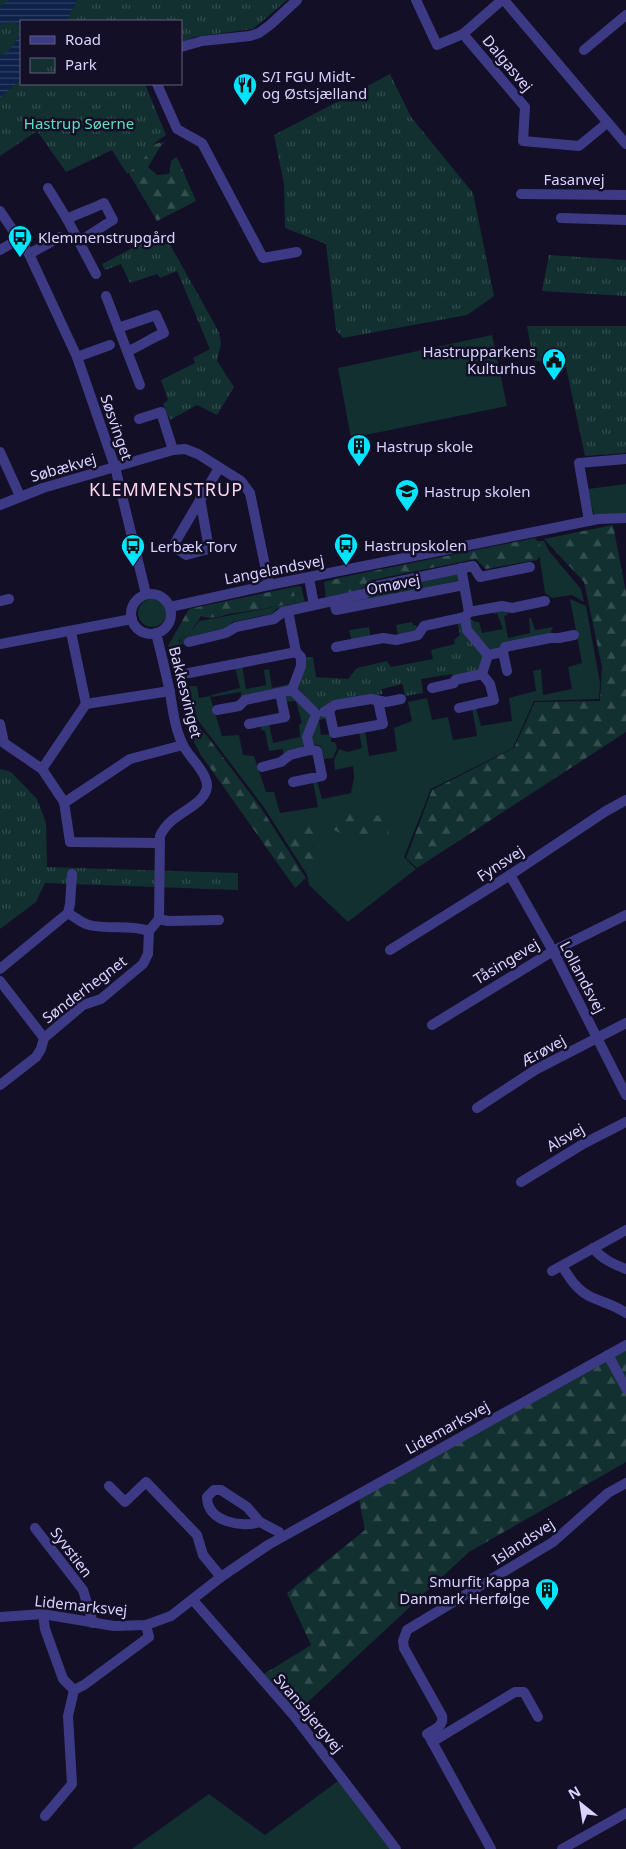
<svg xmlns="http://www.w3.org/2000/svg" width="626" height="1849" viewBox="0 0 626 1849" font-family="'Noto Sans',sans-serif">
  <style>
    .grass { fill: #12302f }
    .forest { fill: url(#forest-firs) }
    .park { fill: url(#park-tufts) }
    .water { fill: url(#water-rules) }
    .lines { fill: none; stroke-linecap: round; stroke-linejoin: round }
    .minor { stroke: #3d3a85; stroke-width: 10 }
    .labels { text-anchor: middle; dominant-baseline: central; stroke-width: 5; stroke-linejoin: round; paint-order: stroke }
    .street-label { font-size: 15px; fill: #d9d4ff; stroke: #130f26 }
    .poi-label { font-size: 15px; fill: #d9d4ff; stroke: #130f26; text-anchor: start }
    .park-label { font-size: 15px; fill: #5fe0c0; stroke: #130f26 }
    .quarter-label { font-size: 18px; letter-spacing: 1px; fill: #ffd6f0; stroke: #130f26 }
  </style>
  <defs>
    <pattern id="forest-firs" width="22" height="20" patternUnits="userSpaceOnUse" patternTransform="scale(1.25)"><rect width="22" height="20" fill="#12302f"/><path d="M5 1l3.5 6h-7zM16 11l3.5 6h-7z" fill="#344d4e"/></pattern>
    <pattern id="park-tufts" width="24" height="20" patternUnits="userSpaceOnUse" patternTransform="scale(1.25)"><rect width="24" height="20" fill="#12302f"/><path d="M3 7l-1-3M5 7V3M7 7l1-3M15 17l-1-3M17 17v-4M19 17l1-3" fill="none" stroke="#344d4e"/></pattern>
    <pattern id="water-rules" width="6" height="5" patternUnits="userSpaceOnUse" patternTransform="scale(1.25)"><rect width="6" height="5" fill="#0c2248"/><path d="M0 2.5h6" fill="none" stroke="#2f4163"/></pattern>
  </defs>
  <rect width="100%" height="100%" fill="#130f26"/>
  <g class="grass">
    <polygon points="492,335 507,406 351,438 338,368"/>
    <polygon points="626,484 626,516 594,515 588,489"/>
    <polygon points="537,541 544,541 549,551 581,589 584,602 572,595 552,598 545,593"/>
    <polygon points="457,574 458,580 456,581 340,606 340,603 376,589"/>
    <polygon points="301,586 305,602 276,609 272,614 232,622 230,627 185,638 185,646 180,641 182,637 190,633 199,621 296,603 293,587"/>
    <circle cx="152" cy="613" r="14"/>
    <polygon points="570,599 586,606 600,683 599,699 534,701 513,748 431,789 404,857 416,869 348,922 309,885 307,875 263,806 197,719 189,686 197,686 199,698 210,696 222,736 239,735 243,755 254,756 266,792 274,792 280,813 318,807 313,782 317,781 322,799 351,793 354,777 353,766 335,770 334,760 339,749 348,752 362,748 359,731 365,730 369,756 397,751 394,728 412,721 408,702 427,698 432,720 448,717 453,740 477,736 472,708 476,708 481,726 512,721 509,698 536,691 533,671 541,669 543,695 572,689 568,667 582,663"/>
    <polygon points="493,610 507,611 508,615 504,616 508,638 530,633 529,618 531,618 535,630 553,627 550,634 497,650 490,649 472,629 470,620 471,619 475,622 479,622 482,633 503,629 497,613 494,614"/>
    <polygon points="412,622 413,625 416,625 418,631 398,635 396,625"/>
    <polygon points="369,627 371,638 352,642 349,630"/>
    <polygon points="242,665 246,689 266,685 264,670 269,669 272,688 289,684 289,686 241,698 241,692 212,697 211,695 240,688 235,667"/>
    <polygon points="292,693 310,714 305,742 302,749 283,753 283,749 269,751 265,731 261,730 261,725 269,723 273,743 300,737 299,725 302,723 296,701 284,702 282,694"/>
    <polygon points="327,715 329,718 319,720 321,735 331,734 331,742 335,742 337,748 333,758 324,759 321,746 313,744 311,734 318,716"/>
    <polygon points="338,1781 391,1849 132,1849 209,1794 265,1835"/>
  </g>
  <g class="forest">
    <polygon points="165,142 160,147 148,167 157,175 169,174 171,161 177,157 196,201 157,221 114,148 149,148 158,143"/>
    <polygon points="613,525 626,592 626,732 417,868 406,858 432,790 514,748 535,702 600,701 602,667 584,582 544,539"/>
    <polygon points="535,538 540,545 540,556 537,560 486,569 476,559 372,580 360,590 326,597 324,582 343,577"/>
    <path d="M293,587L296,603C276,607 256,610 236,613C224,614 212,621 201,616L190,633L182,637L178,641L182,643L177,651L179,656L183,659L184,671L174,672L168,646L189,609Z"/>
    <path d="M185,675L193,722L207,736L261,808L306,878L295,888L201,755C186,730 181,705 175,677Z"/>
    <path d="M349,808L373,816L385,814L391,820L388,835L384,838L365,837L356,841L334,830C333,815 337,813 349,808Z"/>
    <path d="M305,823C323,833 320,841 317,860L311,865H305C291,851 273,830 305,823Z"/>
    <polygon points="626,1350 626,1462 469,1552 296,1713 264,1674 311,1645 287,1593 365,1530 359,1499"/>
  </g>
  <g class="park">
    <polygon points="0,0 287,0 253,29 194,37 181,43 181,21 21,21 21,84 145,84 166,135 157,141 141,162 127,174 112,150 66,172 37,131 0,156"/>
    <polygon points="390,74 411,117 473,193 494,296 467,315 343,338 336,330 326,244 285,228 284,184 274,135"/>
    <polygon points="163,232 219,332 221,344 217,361 234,387 217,415 197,405 170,420 163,404 168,400 161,380 195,363 193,358 210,349 177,271 160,278 157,274 130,283 121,264 105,270 102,264"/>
    <polygon points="549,255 626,260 626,296 542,291"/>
    <polygon points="527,326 626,326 626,453 585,456 566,367 533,360"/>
    <polygon points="465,618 486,656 479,672 454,678 452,674 421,679 423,693 405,696 403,686 402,684 382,689 382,694 333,701 325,708 316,709 298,688 305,668 304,658 313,657 316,677 348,679 357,668 387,661 391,667 433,659 431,650 455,644 454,640 460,635 457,620"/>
    <polygon points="0,769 11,772 37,799 46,823 47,867 238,873 238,890 45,883 36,902 0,929"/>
  </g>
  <path class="water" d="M10,0H77L67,21H21V79L0,98V54L3,55C13,48 21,37 19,25L10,22L0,25V6Z"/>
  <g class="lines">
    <g class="minor">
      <polyline points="416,0 437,45 463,34"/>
      <polyline points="502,0 463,34 525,107 523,141 579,146 607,123"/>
      <polyline points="504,0 626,144"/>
      <polyline points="181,47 202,41 250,36 259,33 270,25 297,0"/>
      <polyline points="584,50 626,15"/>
      <polyline points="157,84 177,129 202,143 263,258 297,252"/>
      <polyline points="48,188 67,219 96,274"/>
      <polyline points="521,194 626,195"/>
      <polyline points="0,211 29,254 77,357 115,467 146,594"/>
      <polyline points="561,218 626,220"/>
      <path d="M67,219C79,213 92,209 104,203L113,220C101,227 91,235 79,241"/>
      <polyline points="0,250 19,239"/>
      <polyline points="29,254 60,237"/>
      <polyline points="106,296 140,385"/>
      <path d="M118,328L156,315L164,333C151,338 141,346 128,351"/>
      <polyline points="77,357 110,345"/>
      <polyline points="139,419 161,412 173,450"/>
      <polyline points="0,452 20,496"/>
      <polyline points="200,498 209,549 186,555 173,546 219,468"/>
      <polyline points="0,505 43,488 173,450 185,449 198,454 241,481 250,493 269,585"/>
      <polyline points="589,521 579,463 626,459"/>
      <polyline points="309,578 314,605"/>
      <circle cx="151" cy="614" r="20"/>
      <polyline points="0,601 9,599"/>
      <polyline points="334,601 336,610 464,585"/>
      <polyline points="170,607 269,585 544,530 598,519 626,518"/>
      <polyline points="288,611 296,652 301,657 301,666 292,690 316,714 307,737 310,750 317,751 322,776 293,782"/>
      <polyline points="469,612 502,606 512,608 545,601"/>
      <polyline points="71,632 86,704"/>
      <polyline points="189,642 226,633 236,627 274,619 283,612 364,594 376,586 473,566 480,577 530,567"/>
      <polyline points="0,644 132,619"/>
      <polyline points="336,647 383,638 396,640 418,635 424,626 465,617"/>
      <polyline points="503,652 507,671"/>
      <polyline points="488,655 503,652 505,647 550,638 559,638 574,635"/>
      <polyline points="189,673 296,652"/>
      <polyline points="432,688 454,683 455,680 482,674"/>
      <polyline points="459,708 494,700 490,684 482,674 488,655 467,630 465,617 469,612 461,568"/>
      <polyline points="217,710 239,706 245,700 292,690"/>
      <polyline points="329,710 334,733 383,724 378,701"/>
      <polyline points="324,712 335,705 371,699 386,702 401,699"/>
      <polyline points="0,724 4,743 42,769 64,802 70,842 159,843"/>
      <polyline points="249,724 285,717 280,693"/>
      <polyline points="262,767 281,762 290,755 310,750"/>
      <polyline points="42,769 86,704 170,691"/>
      <polyline points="64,803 130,759 183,745"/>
      <polyline points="510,875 553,951 626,1095"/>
      <path d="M68,913C75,917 81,923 89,925C109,930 129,924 149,931"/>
      <polyline points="159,919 168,921 219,920"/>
      <polyline points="390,950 510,875 606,811 626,800"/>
      <polyline points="0,969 68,913 70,904 72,874"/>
      <polyline points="0,981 44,1038"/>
      <polyline points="432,1025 553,951 626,915"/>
      <path d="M0,1085L36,1057L41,1049L44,1038L83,1005L101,999L143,964L148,954L149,931L159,919L160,836C170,813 199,809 206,791C212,776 189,758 183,745C175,729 173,711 170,693C166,673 161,653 156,633"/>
      <polyline points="477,1108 535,1070 626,1023"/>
      <polyline points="521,1182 583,1144 626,1122"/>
      <path d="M593,1248C602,1259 613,1264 626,1269"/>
      <path d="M562,1266C569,1277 576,1289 589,1296C601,1302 615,1305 626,1313"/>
      <polyline points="552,1271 626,1230"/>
      <polyline points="608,1355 626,1388"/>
      <polyline points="109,1486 125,1502 146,1482 197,1535 203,1555 221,1577"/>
      <path d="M260,1522C242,1528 207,1522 207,1497L214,1490H221L247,1507L260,1522L279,1532L282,1537"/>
      <polyline points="35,1528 83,1590 93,1623"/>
      <polyline points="193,1600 295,1717 396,1849"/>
      <polyline points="43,1614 45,1629 63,1679 74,1690 68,1716 72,1784 45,1816"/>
      <polyline points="0,1617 43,1614 114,1626 146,1625 171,1616 221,1577 268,1545 626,1345"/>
      <polyline points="74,1690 84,1685 149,1637 146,1625"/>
      <path d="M427,1734C435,1729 444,1726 442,1716L404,1648L403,1641L407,1630L553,1542L608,1493L626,1483"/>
      <polyline points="429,1736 491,1849"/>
      <polyline points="432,1742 515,1692 524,1692 538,1717"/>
      <polyline points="562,1849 626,1813"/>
    </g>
  </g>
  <defs>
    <g id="restaurant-pin" transform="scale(1.25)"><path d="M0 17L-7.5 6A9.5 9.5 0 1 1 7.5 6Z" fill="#00e5ff" stroke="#130f26"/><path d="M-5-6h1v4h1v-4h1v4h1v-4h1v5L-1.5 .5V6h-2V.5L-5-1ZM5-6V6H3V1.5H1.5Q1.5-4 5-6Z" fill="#111"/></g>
    <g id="bus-pin" transform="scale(1.25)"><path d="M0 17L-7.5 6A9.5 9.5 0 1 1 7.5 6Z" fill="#00e5ff" stroke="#130f26"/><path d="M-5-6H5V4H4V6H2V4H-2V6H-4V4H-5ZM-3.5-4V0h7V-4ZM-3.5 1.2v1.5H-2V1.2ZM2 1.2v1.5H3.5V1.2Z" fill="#111"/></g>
    <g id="civic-pin" transform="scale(1.25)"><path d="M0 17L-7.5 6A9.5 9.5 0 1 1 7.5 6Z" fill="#00e5ff" stroke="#130f26"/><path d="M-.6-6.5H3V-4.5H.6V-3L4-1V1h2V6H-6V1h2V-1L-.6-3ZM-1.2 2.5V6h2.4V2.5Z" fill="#111"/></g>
    <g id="building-pin" transform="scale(1.25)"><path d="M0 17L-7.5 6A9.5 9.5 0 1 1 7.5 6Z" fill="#00e5ff" stroke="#130f26"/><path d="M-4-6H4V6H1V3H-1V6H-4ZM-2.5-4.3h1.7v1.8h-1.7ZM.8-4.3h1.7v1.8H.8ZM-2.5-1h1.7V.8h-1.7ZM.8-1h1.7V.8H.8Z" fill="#111"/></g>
    <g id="school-pin" transform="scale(1.25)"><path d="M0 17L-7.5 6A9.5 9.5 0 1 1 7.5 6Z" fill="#00e5ff" stroke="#130f26"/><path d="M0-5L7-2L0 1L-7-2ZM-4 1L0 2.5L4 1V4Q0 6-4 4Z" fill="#111"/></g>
  </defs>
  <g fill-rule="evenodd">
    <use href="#restaurant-pin" x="245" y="85"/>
    <use href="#bus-pin" x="20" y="237"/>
    <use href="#civic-pin" x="554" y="360"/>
    <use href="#building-pin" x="359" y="446"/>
    <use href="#school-pin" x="407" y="491"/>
    <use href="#bus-pin" x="346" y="545"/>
    <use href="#bus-pin" x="133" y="546"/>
    <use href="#building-pin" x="547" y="1590"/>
  </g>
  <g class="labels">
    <g class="street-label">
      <text transform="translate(508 63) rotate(50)">Dalgasvej</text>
      <text x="574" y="179">Fasanvej</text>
      <text transform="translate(117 427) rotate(71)">Søsvinget</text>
      <text transform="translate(63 467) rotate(-16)">Søbækvej</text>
      <text transform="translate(274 569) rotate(-11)">Langelandsvej</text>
      <text transform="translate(393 584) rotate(-11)">Omøvej</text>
      <text transform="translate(186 692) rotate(76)">Bakkesvinget</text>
      <text transform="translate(500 863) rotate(-33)">Fynsvej</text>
      <text transform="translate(506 961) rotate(-31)">Tåsingevej</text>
      <text transform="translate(583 977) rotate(62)">Lollandsvej</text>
      <text transform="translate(84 989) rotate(-37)">Sønderhegnet</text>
      <text transform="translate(543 1050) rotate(-29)">Ærøvej</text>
      <text transform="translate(565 1137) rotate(-30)">Alsvej</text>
      <text transform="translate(447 1427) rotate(-29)">Lidemarksvej</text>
      <text transform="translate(523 1541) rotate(-33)">Islandsvej</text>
      <text transform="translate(72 1552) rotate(53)">Syvstien</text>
      <text transform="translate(81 1605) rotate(6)">Lidemarksvej</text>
      <text transform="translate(309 1713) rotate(50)">Svansbjergvej</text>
    </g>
    <g class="poi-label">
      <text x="262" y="76">S/I FGU Midt-<tspan x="262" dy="17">og Østsjælland</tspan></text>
      <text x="38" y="237">Klemmenstrupgård</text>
      <text x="536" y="351" text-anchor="end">Hastrupparkens<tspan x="536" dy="17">Kulturhus</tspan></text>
      <text x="376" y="446">Hastrup skole</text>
      <text x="424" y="491">Hastrup skolen</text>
      <text x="364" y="545">Hastrupskolen</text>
      <text x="150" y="546">Lerbæk Torv</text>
      <text x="530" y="1581" text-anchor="end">Smurfit Kappa<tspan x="530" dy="17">Danmark Herfølge</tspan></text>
    </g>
    <g class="park-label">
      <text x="79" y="123">Hastrup Søerne</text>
    </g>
    <g class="quarter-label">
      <text x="166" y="489">KLEMMENSTRUP</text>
    </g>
  </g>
  <rect x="20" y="20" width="162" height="65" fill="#130f26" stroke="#625e7d"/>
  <rect x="30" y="36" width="25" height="8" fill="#3d3a85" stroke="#625e7d"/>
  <text x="65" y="45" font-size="15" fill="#d9d4ff">Road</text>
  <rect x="30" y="58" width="25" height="15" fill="url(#park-tufts)" stroke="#625e7d"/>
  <text x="65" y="70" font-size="15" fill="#d9d4ff">Park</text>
  <g transform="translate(581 1804) rotate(330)" stroke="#130f26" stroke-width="4" paint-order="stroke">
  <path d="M0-4L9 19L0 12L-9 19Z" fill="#d9d4ff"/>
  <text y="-8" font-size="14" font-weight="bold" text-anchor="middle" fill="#d9d4ff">N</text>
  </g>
</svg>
